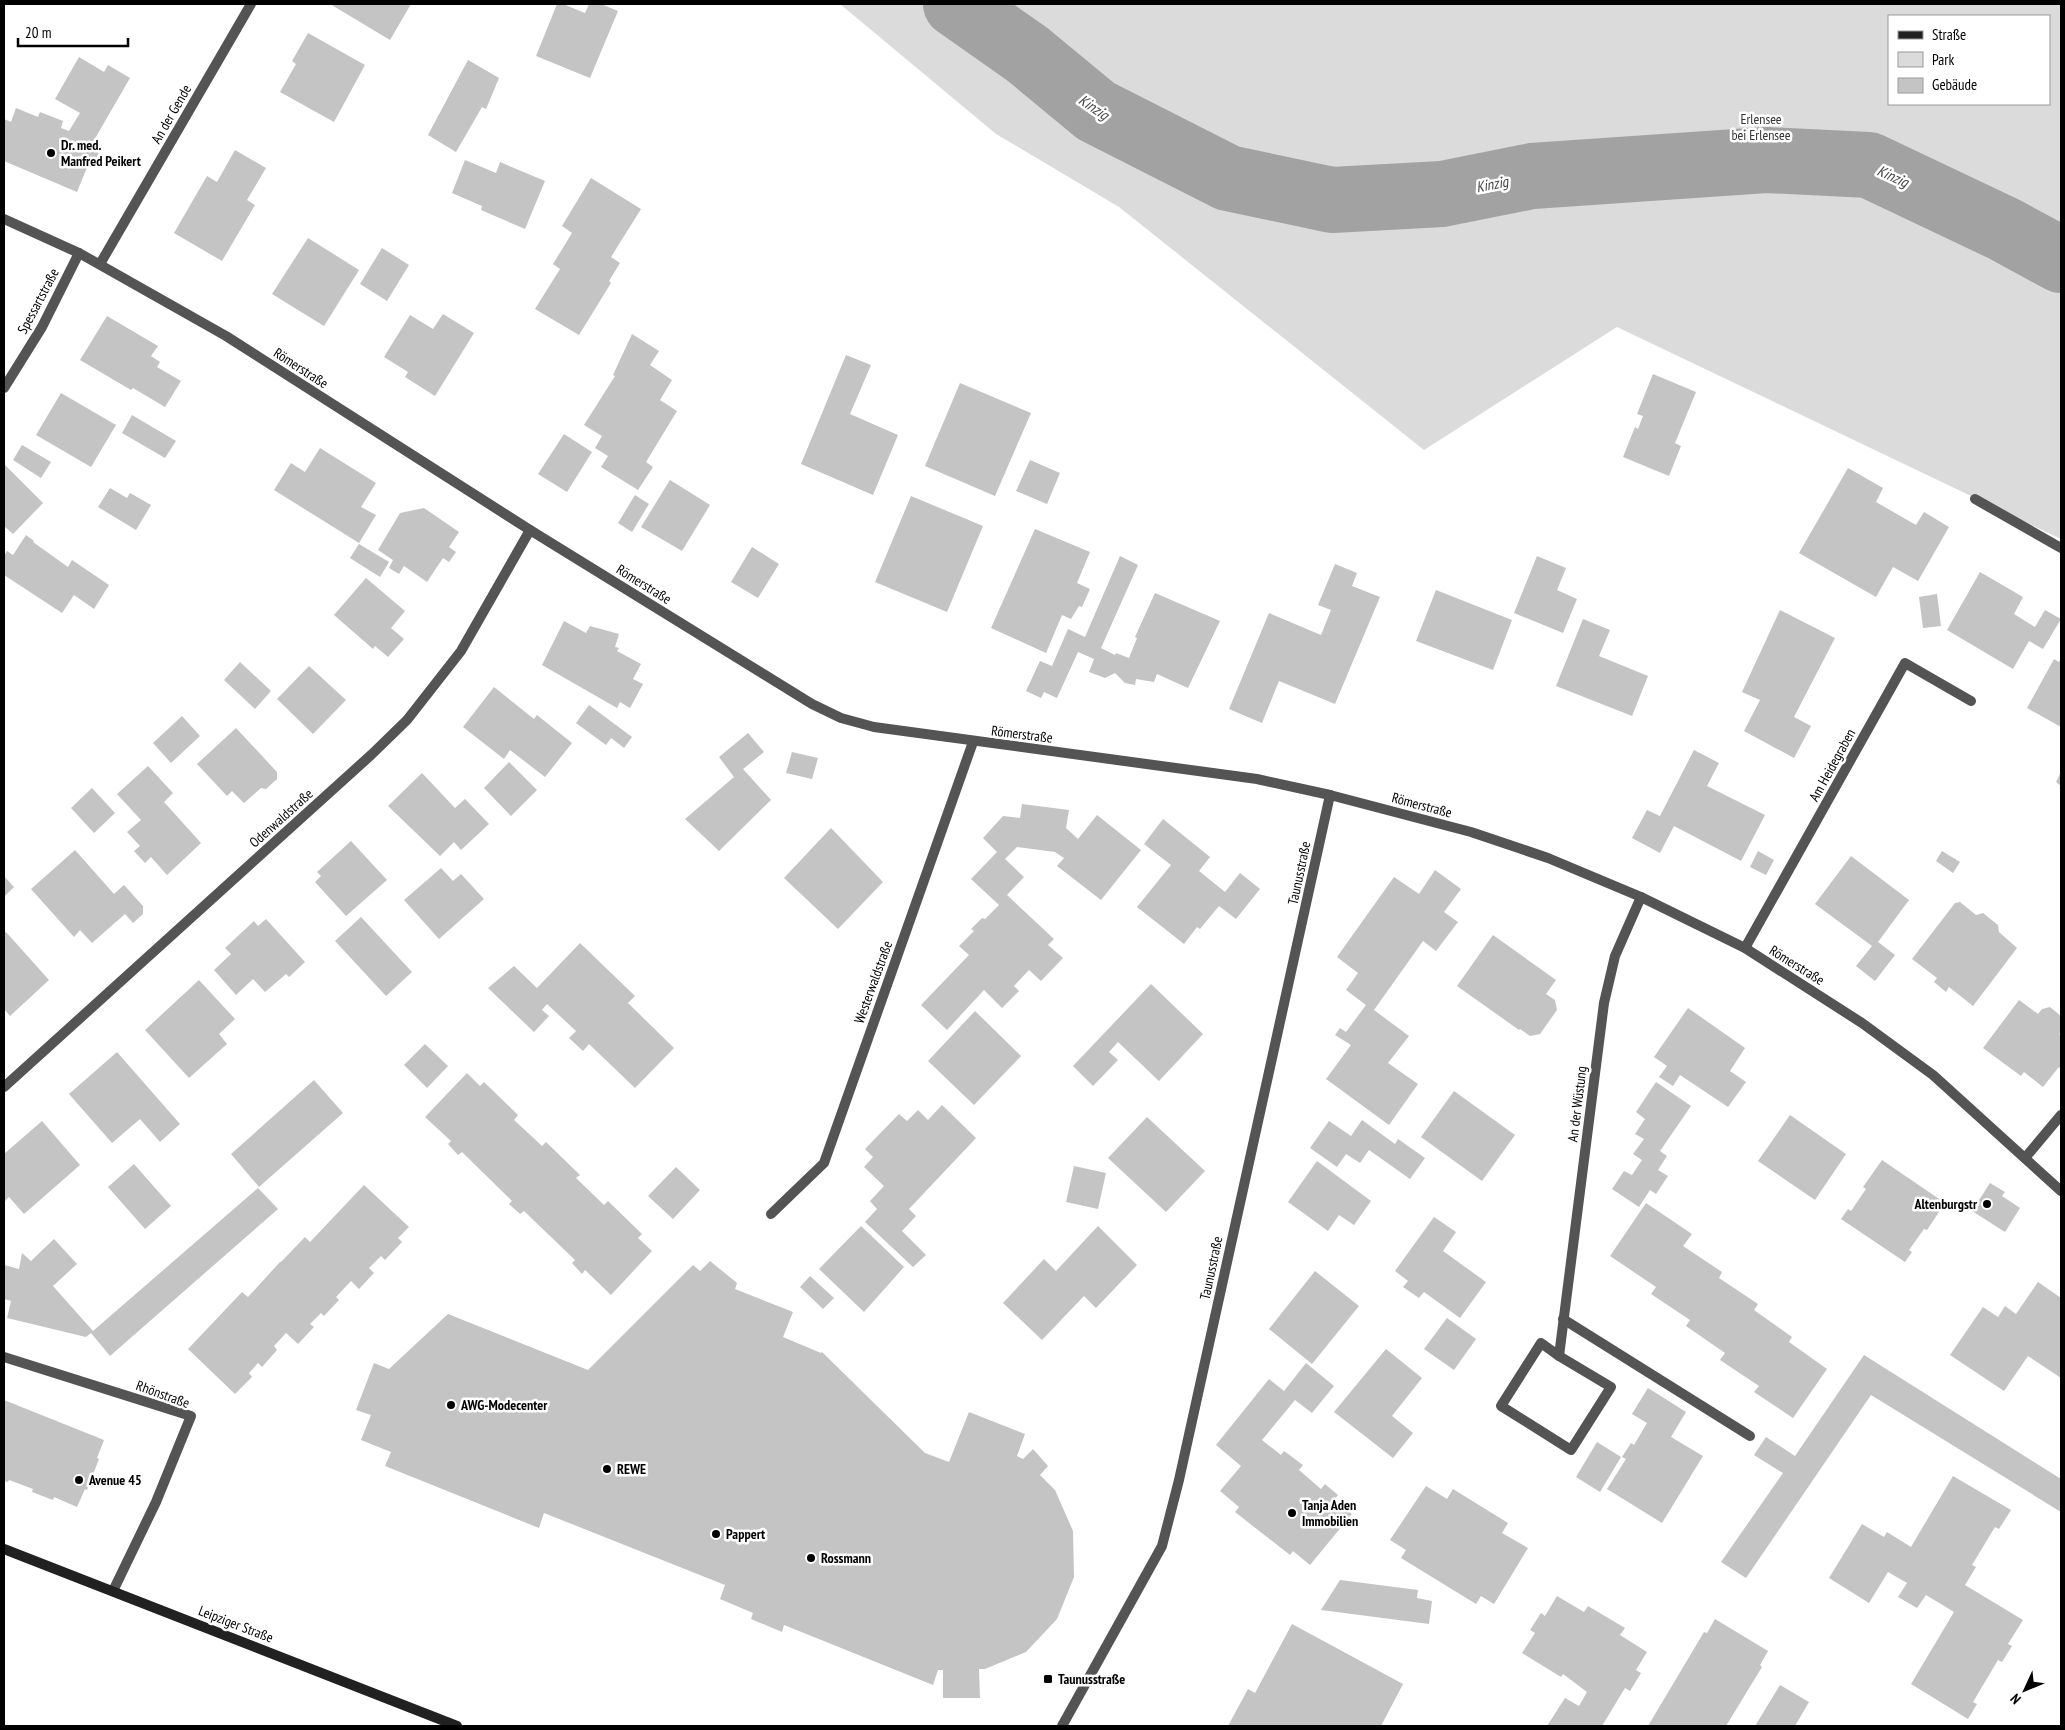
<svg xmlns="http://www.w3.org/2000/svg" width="2065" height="1730" viewBox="0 0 2065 1730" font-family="'PT Sans Narrow',sans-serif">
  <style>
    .green { fill: #dbdbdb; fill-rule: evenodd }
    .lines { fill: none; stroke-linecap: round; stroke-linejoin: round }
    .river { stroke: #a2a2a2; stroke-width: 66 }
    .building { fill: #c4c4c4 }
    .service { stroke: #545454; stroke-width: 10 }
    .minor { stroke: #545454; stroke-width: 10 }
    .secondary { stroke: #212121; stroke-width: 10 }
    .poi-dot { fill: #000; stroke: #fff; stroke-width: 2 }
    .labels { text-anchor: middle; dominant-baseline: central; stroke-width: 5; stroke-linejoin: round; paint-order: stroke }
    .street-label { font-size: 14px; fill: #000; stroke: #fff }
    .park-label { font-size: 14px; fill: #323232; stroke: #fff }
    .poi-label { font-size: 14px; font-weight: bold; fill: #000; stroke: #fff; text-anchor: start }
    .water-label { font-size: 15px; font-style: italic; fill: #434343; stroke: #fff }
  </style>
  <rect width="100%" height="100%" fill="#fff"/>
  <path class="green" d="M840,4H2061V539L1617,327L1424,450L1119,207L996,134ZM1889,16H2049V104H1889Z"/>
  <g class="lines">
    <polyline class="river" points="956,4 1027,54 1096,111 1228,178 1332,200 1442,194 1532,176 1766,160 1869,165 2004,229 2061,260"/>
  </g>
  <g class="building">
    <polygon points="330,4 411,4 390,40"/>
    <polygon points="557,4 563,4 585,13 589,4 601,4 618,11 590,78 536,56"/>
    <polygon points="308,33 365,65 334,122 280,92 296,64 292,61"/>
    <polygon points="79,57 104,72 108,65 130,78 93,142 102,146 92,167 88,165 77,192 4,161 4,119 11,122 16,108 38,117 40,112 63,121 61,128 69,131 80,113 55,99"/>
    <polygon points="468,60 499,78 486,109 482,107 456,152 428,135"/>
    <polygon points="235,150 266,168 247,200 255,205 222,261 174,233 207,176 217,182"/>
    <polygon points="465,160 496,173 500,162 545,181 525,229 481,210 482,206 452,193"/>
    <polygon points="591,178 641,209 611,257 620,263 609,281 611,283 579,335 535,309 560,269 553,264 572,233 562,226"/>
    <polygon points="308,238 359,270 324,326 272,294"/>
    <polygon points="382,248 409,265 387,301 360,284"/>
    <polygon points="443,314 474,333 435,396 405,377 408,372 384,357 410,315 433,329"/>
    <polygon points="107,316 158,346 151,356 160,362 157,367 181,381 165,407 133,388 131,390 80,360"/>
    <polygon points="632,334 659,351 650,365 672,380 660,400 677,411 646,462 653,467 638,490 601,467 608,456 595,448 602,436 584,425 615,376 613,375"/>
    <polygon points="846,355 871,365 850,414 898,435 873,495 801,464"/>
    <polygon points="1653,374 1696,392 1675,443 1681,446 1669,476 1623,457 1635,427 1638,429 1643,416 1637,414"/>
    <polygon points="960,383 1031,413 995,496 925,466"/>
    <polygon points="61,393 116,425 91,467 36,435"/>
    <polygon points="132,415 176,441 165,458 122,433"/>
    <polygon points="564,434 592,452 567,492 538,474"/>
    <polygon points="22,445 51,462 41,478 13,460"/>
    <polygon points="320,448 376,483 361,507 376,515 359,543 274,490 291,463 305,472"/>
    <polygon points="1030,460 1060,473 1047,504 1016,491"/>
    <polygon points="4,464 43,503 13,534 4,526"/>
    <polygon points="1848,468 1883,488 1876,502 1916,525 1924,512 1949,527 1918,581 1893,567 1876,597 1799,553"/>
    <polygon points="670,480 710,505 682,551 641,527"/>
    <polygon points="110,488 127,498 130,493 151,505 136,530 98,507"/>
    <polygon points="635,495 649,504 632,532 618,523"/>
    <polygon points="911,496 983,526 947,612 875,582"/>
    <polygon points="424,508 459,532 449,547 456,552 449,562 443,558 427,582 404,566 399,574 389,568 393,560 378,550 400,513"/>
    <polygon points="1035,529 1090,552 1077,583 1090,589 1082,607 1079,606 1071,619 1062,615 1046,653 991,628"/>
    <polygon points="26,535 34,541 33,542 68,567 72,560 109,585 94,609 74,595 62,613 4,575 4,556 7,551 13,555"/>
    <polygon points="359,544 389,562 380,577 350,558"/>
    <polygon points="752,547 779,564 758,598 731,582"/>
    <polygon points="1120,556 1138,565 1101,648 1115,655 1116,653 1129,658 1137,638 1135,637 1155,593 1220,621 1188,688 1157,674 1154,682 1136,679 1135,685 1125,683 1115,673 1105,678 1089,672 1094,659 1078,652 1057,698 1044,692 1041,698 1026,691 1040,661 1052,666 1068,629 1085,637"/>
    <polygon points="1537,556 1566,568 1557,590 1577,599 1563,633 1514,613"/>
    <polygon points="1335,564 1357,573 1352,586 1380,597 1335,704 1279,681 1262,723 1229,709 1269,613 1321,635 1331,610 1318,605"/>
    <polygon points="1980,572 2023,597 2014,614 2035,627 2045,610 2061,619 2043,649 2029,641 2013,669 1947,630"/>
    <polygon points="366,578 405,611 391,628 404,639 388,657 375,646 373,649 334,615"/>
    <polygon points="1436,590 1512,620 1493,670 1416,641"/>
    <polygon points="1937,594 1941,626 1923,628 1919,597"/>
    <polygon points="1780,610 1835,638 1794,717 1811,726 1794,758 1744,731 1760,700 1742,692"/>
    <polygon points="1583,619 1610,630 1599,656 1648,676 1632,716 1556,686"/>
    <polygon points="564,621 586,633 590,626 619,634 615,647 619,648 617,651 641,664 633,679 643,684 630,708 620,702 617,708 542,665"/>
    <polygon points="2061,658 2061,727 2027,708 2054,659 2059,662"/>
    <polygon points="240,662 271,691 255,709 224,680"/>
    <polygon points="309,666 346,700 313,734 277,699"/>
    <polygon points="494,687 534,719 537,715 572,743 545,777 510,750 504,759 463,727"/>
    <polygon points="589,705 632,737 624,748 611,738 606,745 576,723"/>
    <polygon points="182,716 200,736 171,763 153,743"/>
    <polygon points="236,728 277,772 277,779 266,789 261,788 244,803 232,791 227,796 197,764"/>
    <polygon points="748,733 764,752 743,769 771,800 719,851 685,819 734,777 719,757"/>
    <polygon points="1694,750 1719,763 1707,786 1765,815 1741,861 1674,826 1660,853 1632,838 1647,810 1660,816"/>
    <polygon points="792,752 818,758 812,779 786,773"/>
    <polygon points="509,762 537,790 511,816 484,788"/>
    <polygon points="148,766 173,793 164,802 201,843 167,875 151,857 145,863 134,851 140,846 127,832 141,820 117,794"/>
    <polygon points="2061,772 2061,786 2056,782"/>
    <polygon points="422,773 455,808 465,799 489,824 461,850 454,842 440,856 388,806"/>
    <polygon points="92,788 115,813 94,833 71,808"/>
    <polygon points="1022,804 1069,810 1066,828 1078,839 1097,815 1141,850 1101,900 1057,866 1064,858 1055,852 1017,847 1005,859 1024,877 1007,895 1054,939 1048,945 1063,958 1041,981 1029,970 1014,986 1019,991 1002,1008 984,990 947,1030 921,1005 969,955 959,946 974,931 971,929 982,918 985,919 999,905 971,879 997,852 983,838 1003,816 1020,818"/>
    <polygon points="1163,819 1210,857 1199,871 1225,892 1240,873 1260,889 1236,919 1219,906 1200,929 1197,927 1184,944 1137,907 1171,865 1144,844"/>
    <polygon points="831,828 883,882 838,929 784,878"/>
    <polygon points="351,841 387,880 346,916 315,882 321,876 317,872"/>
    <polygon points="75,850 114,894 124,885 143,906 143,914 133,923 125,914 92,943 80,930 74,937 31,889"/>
    <polygon points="1758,851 1774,860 1766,875 1750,867"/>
    <polygon points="1942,851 1960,862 1953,873 1936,861"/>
    <polygon points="1851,856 1909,900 1878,942 1895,955 1875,981 1856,966 1872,946 1815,904"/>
    <polygon points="441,868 453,881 461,874 484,899 439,939 404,900"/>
    <polygon points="1435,870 1461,889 1444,912 1458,922 1436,951 1423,941 1374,1010 1409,1036 1388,1063 1418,1084 1389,1125 1326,1079 1351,1045 1335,1035 1340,1028 1346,1032 1366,1005 1346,990 1358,973 1337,957 1394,877 1419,894"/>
    <polygon points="4,876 14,887 4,897"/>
    <polygon points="1960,902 1976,915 1983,913 1998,925 1999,932 2017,948 1973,1006 1949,987 1946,992 1934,982 1937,978 1912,959 1955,903"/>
    <polygon points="361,917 412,972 386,996 335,941"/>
    <polygon points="266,919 305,962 289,977 286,974 265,992 253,979 236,995 214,970 231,954 225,948 254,921 258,926"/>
    <polygon points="6,932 49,980 10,1016 4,1009 4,934"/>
    <polygon points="1493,935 1556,980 1546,994 1555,1000 1557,1010 1540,1034 1530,1036 1520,1029 1519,1030 1457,986"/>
    <polygon points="580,943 635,996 628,1003 674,1048 635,1088 589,1044 583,1051 569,1038 576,1031 547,1004 542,1010 549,1016 534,1032 488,988 514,966 537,988"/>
    <polygon points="199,980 235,1019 219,1034 227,1044 189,1078 145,1030"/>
    <polygon points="1151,984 1203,1034 1159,1081 1118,1042 1109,1052 1118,1060 1093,1086 1073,1066"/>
    <polygon points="2019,1000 2038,1014 2042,1009 2050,1007 2061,1016 2061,1032 2059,1034 2061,1035 2061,1067 2058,1068 2043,1087 2024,1072 2021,1076 1983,1048"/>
    <polygon points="1688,1008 1745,1048 1730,1071 1746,1082 1728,1107 1680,1075 1673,1086 1659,1077 1667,1066 1654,1057"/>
    <polygon points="975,1011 1021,1056 974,1105 928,1061"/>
    <polygon points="425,1044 448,1066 427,1088 404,1065"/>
    <polygon points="117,1052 180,1124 160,1142 140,1119 112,1143 69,1094"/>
    <polygon points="467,1073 480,1086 484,1082 518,1115 514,1120 527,1132 542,1146 546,1142 580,1175 576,1178 604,1205 608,1201 642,1234 638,1238 652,1251 611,1295 585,1270 582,1274 572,1263 575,1260 524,1211 520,1214 509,1204 512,1201 462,1152 458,1155 448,1144 451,1141 425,1117"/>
    <polygon points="314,1080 343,1113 259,1187 231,1154"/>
    <polygon points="1656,1082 1691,1106 1660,1151 1667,1156 1658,1170 1668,1176 1656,1194 1650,1190 1639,1207 1612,1189 1624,1171 1632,1175 1642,1160 1633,1154 1644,1139 1635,1134 1645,1119 1636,1112"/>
    <polygon points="1454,1091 1515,1135 1482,1181 1421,1137"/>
    <polygon points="942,1105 976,1138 909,1209 916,1216 902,1231 926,1255 913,1267 865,1222 877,1209 870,1201 884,1186 864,1167 873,1157 865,1149 899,1114 907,1121 918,1110 928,1120"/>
    <polygon points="1790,1115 1846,1154 1815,1200 1758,1161"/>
    <polygon points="1147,1117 1205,1171 1166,1212 1108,1158"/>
    <polygon points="1362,1120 1395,1144 1398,1139 1425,1158 1410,1179 1369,1150 1360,1163 1346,1154 1337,1167 1310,1148 1329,1121 1351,1136"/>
    <polygon points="42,1121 80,1165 24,1214 9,1197 4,1202 4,1154"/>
    <polygon points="1882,1160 1945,1203 1927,1230 1924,1229 1909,1250 1912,1252 1905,1262 1841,1219 1848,1209 1851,1211 1866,1189 1863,1187"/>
    <polygon points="1317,1161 1371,1201 1354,1225 1339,1215 1328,1231 1288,1202"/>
    <polygon points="134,1164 171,1206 145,1229 108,1187"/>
    <polygon points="1074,1166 1106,1173 1098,1209 1066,1202"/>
    <polygon points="676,1167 700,1190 673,1219 648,1196"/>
    <polygon points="1990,1183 2005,1192 2002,1196 2020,1208 2005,1232 1972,1211"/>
    <polygon points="364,1185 409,1227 398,1238 402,1242 385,1260 381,1256 369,1268 374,1273 359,1289 351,1281 336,1297 339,1300 324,1316 321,1313 310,1324 314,1327 298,1344 286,1333 274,1346 277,1350 262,1367 258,1363 249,1373 252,1377 235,1394 188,1349 242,1292 248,1297 280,1262 281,1262 305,1237 310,1242"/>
    <polygon points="258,1188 278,1209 110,1356 91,1333 86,1337 7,1318 11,1301 4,1299 4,1265 19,1269 22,1253 31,1261 54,1239 77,1264 53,1286 93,1331"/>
    <polygon points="1646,1203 1692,1234 1683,1246 1722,1272 1719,1278 1758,1304 1754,1310 1792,1337 1789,1342 1827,1369 1793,1418 1754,1392 1759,1386 1720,1360 1725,1353 1686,1326 1690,1320 1651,1294 1656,1287 1610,1256"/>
    <polygon points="1434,1217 1456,1232 1443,1251 1486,1282 1460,1318 1424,1292 1419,1298 1403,1287 1408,1281 1395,1271"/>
    <polygon points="861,1226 904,1267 864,1312 819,1269"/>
    <polygon points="1098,1226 1137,1265 1096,1308 1084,1296 1042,1340 1003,1303 1044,1259 1056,1271"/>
    <polygon points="710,1261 737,1283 735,1289 793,1312 783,1337 821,1353 822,1352 925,1453 949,1462 969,1412 1025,1434 1017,1456 1023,1459 1033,1449 1048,1466 1040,1475 1055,1490 1073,1531 1074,1577 1057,1619 1026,1652 985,1669 979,1669 980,1698 943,1698 943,1670 938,1670 933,1685 784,1625 782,1632 751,1619 753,1613 720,1599 725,1585 544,1513 539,1528 385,1466 391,1452 361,1440 371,1415 356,1410 374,1363 389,1369 448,1314 588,1370 693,1265 700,1271"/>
    <polygon points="1315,1271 1359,1306 1312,1364 1269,1329"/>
    <polygon points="810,1276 834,1298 823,1309 800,1287"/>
    <polygon points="2038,1282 2061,1298 2061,1378 2028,1356 2004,1391 1950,1355 1983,1307 1998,1317 2005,1306 2016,1314"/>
    <polygon points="1447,1318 1476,1339 1454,1370 1424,1349"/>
    <polygon points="1386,1349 1422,1378 1392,1416 1413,1433 1393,1458 1334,1412"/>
    <polygon points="1864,1355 2061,1479 2061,1512 1871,1395 1746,1578 1721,1562 1783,1473 1754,1455 1766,1437 1795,1456"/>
    <polygon points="1306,1363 1334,1386 1312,1413 1295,1400 1262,1440 1281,1455 1284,1451 1303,1465 1299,1470 1321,1489 1325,1484 1338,1495 1335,1499 1352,1514 1310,1565 1293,1551 1290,1555 1235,1512 1239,1507 1220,1491 1241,1466 1216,1445 1269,1379 1284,1391"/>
    <polygon points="1648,1388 1686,1412 1671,1437 1703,1456 1662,1523 1607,1489 1626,1459 1622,1457 1631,1443 1634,1445 1647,1423 1632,1414"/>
    <polygon points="4,1400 104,1440 97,1458 99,1459 87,1490 85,1489 77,1507 54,1497 53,1500 32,1492 33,1489 9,1480 8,1482 4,1481"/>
    <polygon points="1597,1442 1621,1457 1600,1492 1576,1477"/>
    <polygon points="1953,1476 2011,1510 1999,1529 1995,1527 1972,1565 1976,1567 1965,1585 2023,1620 2008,1644 2012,1646 2002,1662 1998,1660 1973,1702 1977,1704 1968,1719 1911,1684 1954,1612 1926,1595 1917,1608 1898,1597 1907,1583 1888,1572 1869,1603 1829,1578 1862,1524 1884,1537 1887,1532 1911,1547"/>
    <polygon points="1426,1486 1447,1499 1453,1489 1508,1523 1502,1533 1528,1548 1494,1604 1481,1596 1476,1604 1401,1558 1406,1550 1390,1540"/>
    <polygon points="1340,1580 1418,1590 1417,1598 1432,1601 1429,1624 1321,1610"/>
    <polygon points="1557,1596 1584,1612 1588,1606 1625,1628 1620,1635 1647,1652 1636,1670 1641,1673 1630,1691 1625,1688 1602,1726 1547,1726 1565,1698 1579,1706 1587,1692 1563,1674 1561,1677 1522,1653 1535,1633 1530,1630 1541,1613 1545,1616"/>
    <polygon points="1715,1619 1768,1651 1760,1665 1762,1667 1726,1726 1648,1726 1704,1632 1707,1633"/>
    <polygon points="1292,1624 1403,1684 1381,1726 1228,1726 1248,1689 1255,1693"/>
    <polygon points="1780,1685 1809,1702 1795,1726 1755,1726"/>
  </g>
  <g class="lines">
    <polyline class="service" points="4,1357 191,1416 156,1502 113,1591"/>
    <g class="minor">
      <polyline points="4,219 79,253 226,336 530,530 812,704 841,718 874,727 1257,779 1330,795 1471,832 1548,858 1641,897 1745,948 1862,1023 1933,1075 2061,1191"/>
      <polyline points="100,264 251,4"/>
      <polyline points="4,388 42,327 79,253"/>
      <polyline points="1975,499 2061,548"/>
      <polyline points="1745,948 1905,663 1971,701"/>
      <polyline points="4,1087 371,755 407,720 461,651 530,530"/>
      <polyline points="2025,1158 2061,1115"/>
      <polyline points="771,1214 824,1163 973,742"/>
      <polyline points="1563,1319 1750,1436"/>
      <polygon points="1541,1343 1559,1356 1611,1387 1571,1450 1501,1406"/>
      <polyline points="1559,1356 1604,1003 1615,956 1641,897"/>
      <polyline points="1062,1726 1162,1546 1179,1480 1330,795"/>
    </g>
    <polyline class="secondary" points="4,1549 457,1726"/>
  </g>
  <g class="poi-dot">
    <circle cx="51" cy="153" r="5"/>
    <circle cx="1987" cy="1204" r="5"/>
    <circle cx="451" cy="1405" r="5"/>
    <circle cx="607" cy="1469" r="5"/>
    <circle cx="79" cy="1480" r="5"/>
    <circle cx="1292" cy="1513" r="5"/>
    <circle cx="716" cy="1534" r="5"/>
    <circle cx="811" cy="1558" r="5"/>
    <rect x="1043" y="1674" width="10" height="10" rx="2.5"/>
  </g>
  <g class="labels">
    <g class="street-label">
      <text transform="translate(171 114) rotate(-60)">An der Gende</text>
      <text transform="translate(38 301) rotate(-62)">Spessartstraße</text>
      <text transform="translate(301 368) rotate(33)">Römerstraße</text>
      <text transform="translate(644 584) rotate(32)">Römerstraße</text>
      <text transform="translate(1022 734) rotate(7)">Römerstraße</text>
      <text transform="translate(1832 765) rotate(-61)">Am Heidegraben</text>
      <text transform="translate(1422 805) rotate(15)">Römerstraße</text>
      <text transform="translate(281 818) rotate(-42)">Odenwaldstraße</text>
      <text transform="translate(1299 873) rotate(-78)">Taunusstraße</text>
      <text transform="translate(1797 965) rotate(32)">Römerstraße</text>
      <text transform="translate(873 982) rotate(-70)">Westerwaldstraße</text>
      <text transform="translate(1577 1104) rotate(-83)">An der Wüstung</text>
      <text transform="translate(1211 1268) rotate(-78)">Taunusstraße</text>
      <text transform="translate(163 1394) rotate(20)">Rhönstraße</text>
      <text transform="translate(236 1624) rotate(21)">Leipziger Straße</text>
    </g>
    <g class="park-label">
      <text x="1761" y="119">Erlensee<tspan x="1761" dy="16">bei Erlensee</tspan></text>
    </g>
    <g class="poi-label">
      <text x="61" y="145">Dr. med.<tspan x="61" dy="16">Manfred Peikert</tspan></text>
      <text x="1977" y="1204" text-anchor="end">Altenburgstr</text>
      <text x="461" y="1405">AWG-Modecenter</text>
      <text x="617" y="1469">REWE</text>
      <text x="89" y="1480">Avenue 45</text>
      <text x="1302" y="1505">Tanja Aden<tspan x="1302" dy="16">Immobilien</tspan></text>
      <text x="726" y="1534">Pappert</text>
      <text x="821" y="1558">Rossmann</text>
      <text x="1058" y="1679">Taunusstraße</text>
    </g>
    <g class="water-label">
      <text transform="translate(1094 107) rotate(34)">Kinzig</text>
      <text transform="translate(1893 176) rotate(25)">Kinzig</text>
      <text transform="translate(1492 184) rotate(-11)">Kinzig</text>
    </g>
  </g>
  <rect width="2065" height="1730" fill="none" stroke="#000000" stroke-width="10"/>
  <rect x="1888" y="15" width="162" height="90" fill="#ffffff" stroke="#999999"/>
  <rect x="1898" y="31" width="25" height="8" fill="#212121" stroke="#999999"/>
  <text x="1932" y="40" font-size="15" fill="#000000">Straße</text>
  <rect x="1898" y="52" width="25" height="15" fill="#dbdbdb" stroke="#999999"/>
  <text x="1932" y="65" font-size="15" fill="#000000">Park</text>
  <rect x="1898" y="78" width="25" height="15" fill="#c4c4c4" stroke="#999999"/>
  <text x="1932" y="90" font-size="15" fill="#000000">Gebäude</text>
  <g transform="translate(2025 1690) rotate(226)" stroke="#ffffff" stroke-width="4" paint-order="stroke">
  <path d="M0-4L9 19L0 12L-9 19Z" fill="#000000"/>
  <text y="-8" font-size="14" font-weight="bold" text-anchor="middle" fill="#000000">N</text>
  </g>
  <path d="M18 38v8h110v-8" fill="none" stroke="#000000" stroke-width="2.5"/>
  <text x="25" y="38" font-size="15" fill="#000000" stroke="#ffffff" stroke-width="4" paint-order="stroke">20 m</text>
</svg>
